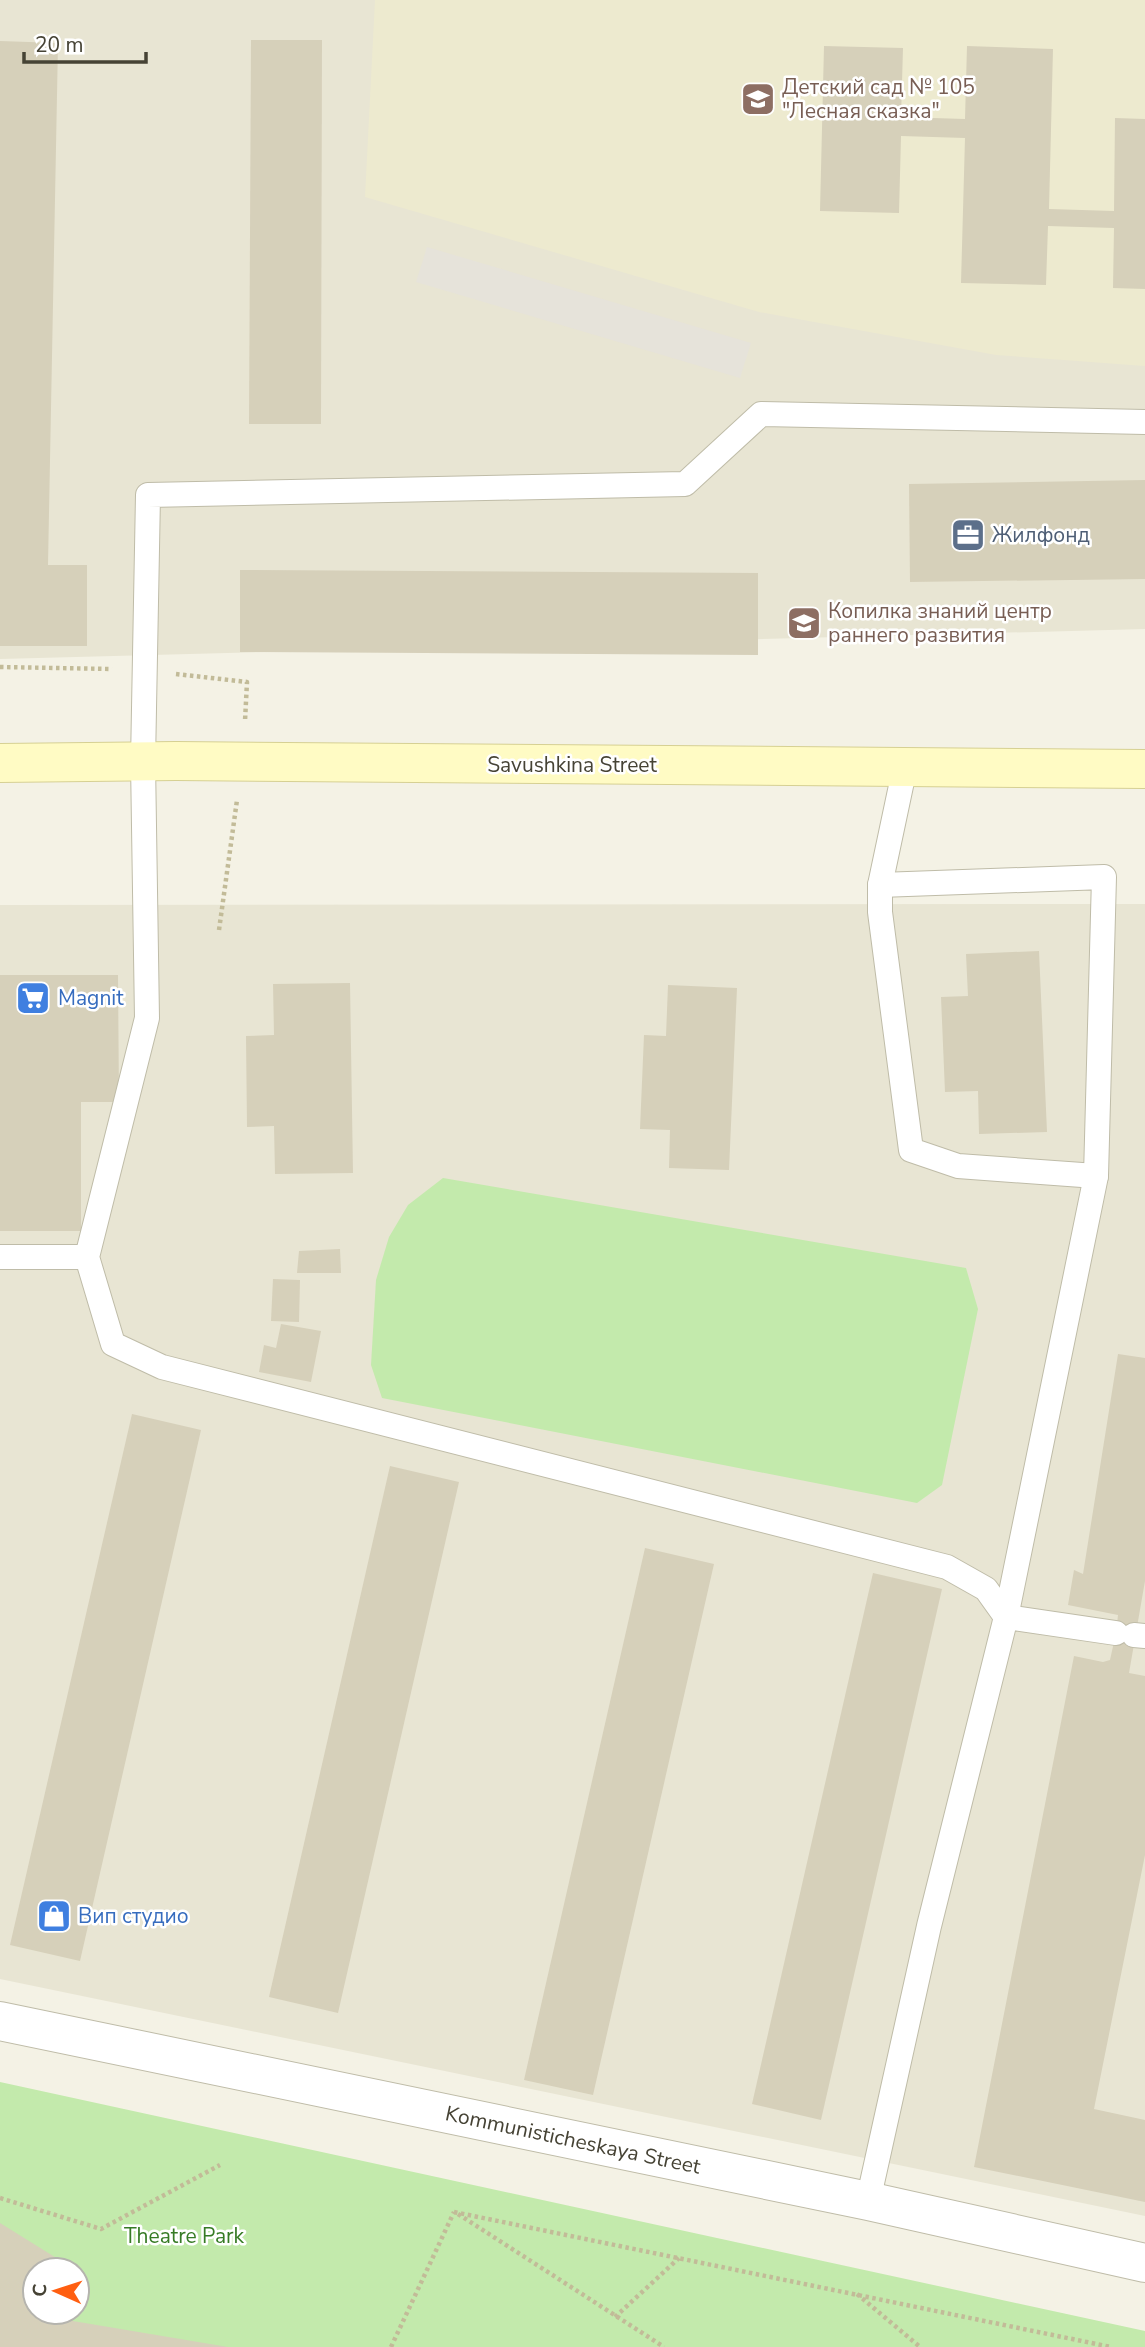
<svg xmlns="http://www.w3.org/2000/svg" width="1145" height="2347" viewBox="0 0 1145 2347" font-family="'Nunito Sans',sans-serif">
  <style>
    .residential { fill: #e8e5d3 }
    .industrial { fill: #e6e3da }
    .education { fill: #edeacf }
    .green { fill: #c3eaac; fill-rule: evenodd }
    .building { fill: #d6d0ba }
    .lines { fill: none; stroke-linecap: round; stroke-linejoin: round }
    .lane-casing { stroke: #bfbca8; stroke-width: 26 }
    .street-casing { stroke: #bfbca8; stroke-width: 40 }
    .secondary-casing { stroke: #d6d093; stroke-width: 40 }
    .path { stroke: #c2bb98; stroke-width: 4.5; stroke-dasharray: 3.5 3.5; stroke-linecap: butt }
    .lane { stroke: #fff; stroke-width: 24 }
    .street { stroke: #fff; stroke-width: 38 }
    .secondary { stroke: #fffbc4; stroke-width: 38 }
    .labels { text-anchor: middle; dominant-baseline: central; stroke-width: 5; stroke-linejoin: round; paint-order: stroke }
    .education-label { font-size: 21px; fill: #785e54; stroke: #fff; text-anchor: start }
    .service-label { font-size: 21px; fill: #4e5e75; stroke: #fff; text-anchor: start }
    .street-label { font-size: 21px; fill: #464335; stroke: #fff }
    .shop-label { font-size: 21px; fill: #366cbe; stroke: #fff; text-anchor: start }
    .park-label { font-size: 21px; fill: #367b25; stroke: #fff }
  </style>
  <rect width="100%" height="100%" fill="#f4f2e5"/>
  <g class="residential">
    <polygon points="0,0 1145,0 1145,629 0,659"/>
    <polygon points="1145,904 1145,2216 0,1979 0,905"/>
  </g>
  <polygon class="industrial" points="427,247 751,343 740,378 416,282"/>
  <polygon class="education" points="375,0 1145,0 1145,366 996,355 759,312 365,197"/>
  <g class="green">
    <polygon points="443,1178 966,1268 978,1309 942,1485 917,1503 382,1398 371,1365 376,1280 389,1237 408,1205"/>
    <path d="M0,2082L1145,2331V2347H0ZM35,2270H77V2312H35Z"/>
  </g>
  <g class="building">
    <polygon points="251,40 322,40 321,424 249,424"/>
    <polygon points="0,41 58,43 48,565 87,565 87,646 0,646"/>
    <polygon points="824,46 903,48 901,117 965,119 967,46 1053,49 1049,209 1114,211 1115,118 1145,119 1145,289 1113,288 1114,228 1048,226 1046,285 961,283 965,138 901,136 899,213 820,211"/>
    <polygon points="1145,480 1145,579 910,582 909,484"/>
    <polygon points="240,570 758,573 758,655 240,652"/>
    <polygon points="1039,951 1047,1132 979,1134 978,1091 945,1092 941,997 968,996 966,954"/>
    <polygon points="0,975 118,975 119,1102 81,1102 81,1231 0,1231"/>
    <polygon points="350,983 353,1173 275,1174 274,1126 247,1127 246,1036 274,1035 273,984"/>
    <polygon points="668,985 737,988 729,1170 669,1168 670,1130 640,1129 644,1035 666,1036"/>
    <polygon points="340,1249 341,1273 297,1273 299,1251"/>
    <polygon points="273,1279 300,1280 299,1322 271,1321"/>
    <polygon points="281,1324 321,1331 311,1382 259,1372 264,1345 276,1348"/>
    <polygon points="1118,1354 1145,1358 1145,1581 1129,1673 1145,1676 1145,1855 1094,2109 1145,2120 1145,2202 974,2167 1074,1656 1103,1662 1110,1660 1116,1633 1118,1615 1068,1605 1074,1570 1083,1574"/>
    <polygon points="132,1414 201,1430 80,1961 10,1945"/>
    <polygon points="390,1466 459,1482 338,2013 269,1997"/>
    <polygon points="645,1548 714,1564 593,2095 524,2080"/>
    <polygon points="873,1573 942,1589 821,2120 752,2104"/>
    <polygon points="0,2223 58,2259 56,2270 35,2270 35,2312 50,2312 49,2317 228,2347 0,2347"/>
  </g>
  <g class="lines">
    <g class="lane-casing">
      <g id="lane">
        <polyline points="905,767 880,885 880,912 911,1150 958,1166 1096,1176"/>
        <polyline points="0,1257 87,1257"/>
        <polyline points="1116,1633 1006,1617 986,1589 947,1567 162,1367 113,1344 87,1257 147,1018 143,762 148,495 685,484 761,414 1145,422"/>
        <polyline points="1134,1635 1145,1636"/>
        <polyline points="868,2201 929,1926 1006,1617 1096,1176 1104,877 880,885"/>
      </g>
    </g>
    <g class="street-casing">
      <polyline id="street" points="0,2021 868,2201 1145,2263"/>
    </g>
    <g class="secondary-casing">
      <polyline id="secondary" points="0,763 176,761 1145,769"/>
    </g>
    <g class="path">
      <polyline points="0,667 112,669"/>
      <polyline points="176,674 247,682 245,721"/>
      <polyline points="219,930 237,800"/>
      <polyline points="0,2198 101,2229 220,2165"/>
      <polyline points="454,2212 1111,2347"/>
      <polyline points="458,2214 664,2347"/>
      <polyline points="857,2294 920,2347"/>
      <polyline points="615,2317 679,2258"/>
      <polyline points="391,2347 454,2212"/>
    </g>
    <use href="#lane" class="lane"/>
    <use href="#street" class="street"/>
    <use href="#secondary" class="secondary"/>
  </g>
  <defs>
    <g id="school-square" transform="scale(1.75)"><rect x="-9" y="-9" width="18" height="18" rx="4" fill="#8d6e63" stroke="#fff"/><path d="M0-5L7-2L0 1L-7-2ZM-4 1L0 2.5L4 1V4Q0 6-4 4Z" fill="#fff"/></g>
    <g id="office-square" transform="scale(1.75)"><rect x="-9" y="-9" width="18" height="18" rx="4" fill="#5c6f8a" stroke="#fff"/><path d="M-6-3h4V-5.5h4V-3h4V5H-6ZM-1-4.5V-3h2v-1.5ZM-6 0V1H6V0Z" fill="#fff"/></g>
    <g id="supermarket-square" transform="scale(1.75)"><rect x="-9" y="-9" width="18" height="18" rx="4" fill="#3f7fe0" stroke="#fff"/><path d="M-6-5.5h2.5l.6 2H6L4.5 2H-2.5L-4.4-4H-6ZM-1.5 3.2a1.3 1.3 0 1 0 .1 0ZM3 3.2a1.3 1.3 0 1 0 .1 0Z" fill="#fff"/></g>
    <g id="shop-square" transform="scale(1.75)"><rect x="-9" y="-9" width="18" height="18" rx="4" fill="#3f7fe0" stroke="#fff"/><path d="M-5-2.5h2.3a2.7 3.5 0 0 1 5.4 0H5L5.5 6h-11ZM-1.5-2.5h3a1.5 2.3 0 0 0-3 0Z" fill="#fff"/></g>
  </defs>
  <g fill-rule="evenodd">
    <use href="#school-square" x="758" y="99"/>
    <use href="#office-square" x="968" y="535"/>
    <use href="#school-square" x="804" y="623"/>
    <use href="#supermarket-square" x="33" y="998"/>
    <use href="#shop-square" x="54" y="1916"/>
  </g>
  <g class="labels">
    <g class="education-label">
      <text x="782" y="87">Детский сад № 105<tspan x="782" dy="24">"Лесная сказка"</tspan></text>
      <text x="828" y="611">Копилка знаний центр<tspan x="828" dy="24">раннего развития</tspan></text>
    </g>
    <g class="service-label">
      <text x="992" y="535">Жилфонд</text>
    </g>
    <g class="street-label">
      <text x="572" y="765">Savushkina Street</text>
      <text transform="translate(573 2140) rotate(12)">Kommunisticheskaya Street</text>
    </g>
    <g class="shop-label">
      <text x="58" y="998">Magnit</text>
      <text x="78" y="1916">Вип студио</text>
    </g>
    <g class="park-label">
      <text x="184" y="2236">Theatre Park</text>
    </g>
  </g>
  <g transform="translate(56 2291) rotate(273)"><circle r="33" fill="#ffffff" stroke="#b5b4ae" stroke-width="2"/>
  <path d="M0-5L12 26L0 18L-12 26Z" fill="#ff5f11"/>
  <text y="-10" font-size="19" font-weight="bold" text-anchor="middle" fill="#464335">С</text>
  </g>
  <path d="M24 52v10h122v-10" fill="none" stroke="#464335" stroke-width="3.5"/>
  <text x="35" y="52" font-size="21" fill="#464335" stroke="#ffffff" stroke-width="5" paint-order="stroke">20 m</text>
</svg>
